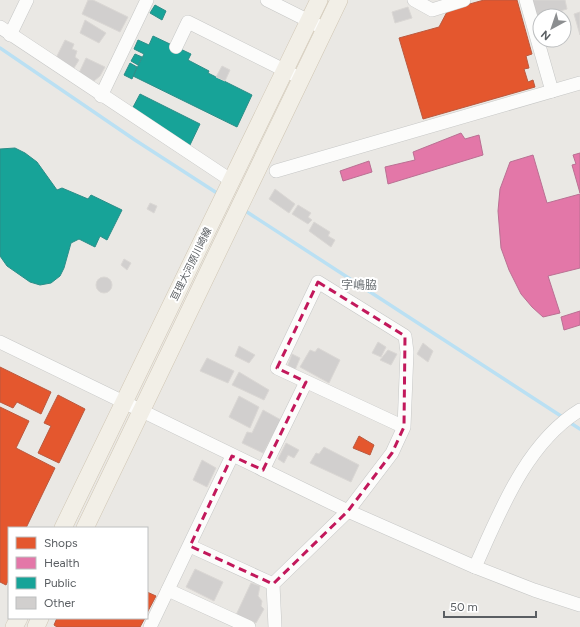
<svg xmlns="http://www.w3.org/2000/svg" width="580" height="627" viewBox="0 0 580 627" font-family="Figtree,'Noto Sans JP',sans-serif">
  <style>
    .shops { fill: #e4572e; stroke: #bb593e }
    .health { fill: #e377a8; stroke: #ba7093 }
    .public { fill: #17a398; stroke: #2b8e88 }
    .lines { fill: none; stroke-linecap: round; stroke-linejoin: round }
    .stream { stroke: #bae0f3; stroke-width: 3.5 }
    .building { fill: #d1cfce; stroke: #dad7d4 }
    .minor-casing { stroke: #c6c7c6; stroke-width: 14 }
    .major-casing { stroke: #d0c6b4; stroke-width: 18 }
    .minor { stroke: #fcfcfb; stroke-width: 13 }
    .major { stroke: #f2efe7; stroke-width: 17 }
    .marked { fill: none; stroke: #c2185b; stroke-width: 3; stroke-dasharray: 8 5; stroke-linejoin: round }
    .labels { text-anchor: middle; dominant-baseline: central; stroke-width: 4; stroke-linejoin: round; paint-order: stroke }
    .street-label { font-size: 10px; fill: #5a5e62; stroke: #fff }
    .quarter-label { font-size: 12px; fill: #6b7074; stroke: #fff }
  </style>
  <rect width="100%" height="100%" fill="#eae8e4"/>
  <g class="shops">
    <polygon points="484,0 517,0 532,54 526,56 529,68 524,69 528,82 533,80 535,87 423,119 399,38 439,27 448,10"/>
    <polygon points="0,367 51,392 41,414 17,402 13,408 0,402"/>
    <polygon points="58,395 85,409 59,463 38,453 51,426 44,423"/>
    <polygon points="0,407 29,421 16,448 55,468 26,528 9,528 9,579 6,585 0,582"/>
    <polygon points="359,436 374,445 370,455 353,448"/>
    <polygon points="147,592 156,596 147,613"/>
    <polygon points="57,618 145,618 140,627 57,627 54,625"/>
  </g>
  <g class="health">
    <polygon points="461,133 465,139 479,135 483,155 388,184 385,167 415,160 413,152"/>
    <polygon points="580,153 580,193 572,165 576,164 573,155"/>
    <polygon points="533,155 547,203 580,194 580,268 548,276 560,313 543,317 532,307 521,294 509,270 501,248 498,211 500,189 510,162"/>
    <polygon points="369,161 372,172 343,181 340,171"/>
    <polygon points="580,311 580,325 564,330 561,317"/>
  </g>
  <g class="public">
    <polygon points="155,5 166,11 162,20 150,13"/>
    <polygon points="153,36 191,54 188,60 209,71 208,73 252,95 237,127 133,76 144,54 134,49 138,40 149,45"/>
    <polygon points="135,54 142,57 138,65 131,61"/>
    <polygon points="130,63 137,67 132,79 124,75"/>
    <polygon points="140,94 200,124 189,147 131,111"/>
    <polygon points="15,148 25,153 37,162 57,190 62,188 88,199 91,195 122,210 107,240 100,236 95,247 79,239 71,243 64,268 60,276 51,283 40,285 30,282 7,266 0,256 0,149"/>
  </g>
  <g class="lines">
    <g class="stream">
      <polyline points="0,48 135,140 220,195"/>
      <polyline points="244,210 564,418"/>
      <polyline points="569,422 580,429"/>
    </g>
  </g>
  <g class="building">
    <polygon points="88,0 93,0 128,17 120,32 82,14"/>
    <polygon points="531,0 565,0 567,9 536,18"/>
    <polygon points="408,7 412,18 395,23 392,12"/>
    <polygon points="580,12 580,35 574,14"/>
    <polygon points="85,20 106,33 99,43 80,33"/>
    <polygon points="65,40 74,44 72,49 77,51 75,57 79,60 74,68 56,58"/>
    <polygon points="86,58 105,67 100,76 94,81 79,73"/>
    <polygon points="222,66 230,70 225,81 216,77"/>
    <polygon points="275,189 295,204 289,213 269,199"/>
    <polygon points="150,203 157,206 154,213 147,209"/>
    <polygon points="298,205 311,213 308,217 312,220 308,224 292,214"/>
    <polygon points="314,222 330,232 328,236 335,240 331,247 309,231"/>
    <polygon points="124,259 131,263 127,270 121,265"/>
    <circle cx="104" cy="285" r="8"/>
    <polygon points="378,342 386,347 381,357 372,353"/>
    <polygon points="423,343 433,351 428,362 417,354"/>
    <polygon points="239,346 255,355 249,363 235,356"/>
    <polygon points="318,348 340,360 329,383 300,367 310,350 315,352"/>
    <polygon points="388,350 397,354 391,365 380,360"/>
    <polygon points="292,354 300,358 295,370 288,365"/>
    <polygon points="207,358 234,371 228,383 200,371"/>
    <polygon points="239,372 269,390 264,400 232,385"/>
    <polygon points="239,396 259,407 250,428 229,417"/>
    <polygon points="263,410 281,420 263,453 242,443 247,432 252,433"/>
    <polygon points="286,443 299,450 294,458 288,455 284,463 278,459"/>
    <polygon points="324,447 359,465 351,482 310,463 316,453 319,454"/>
    <polygon points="202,460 216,468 207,487 193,480"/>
    <polygon points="195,569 223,582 214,601 186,587"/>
    <polygon points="251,583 260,586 258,596 262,601 261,606 264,609 256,623 236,615"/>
  </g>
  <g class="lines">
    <g class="minor-casing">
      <g id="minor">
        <polyline points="267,0 325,29"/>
        <polyline points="414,0 432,10 464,0"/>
        <polyline points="526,0 552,91"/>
        <polyline points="0,27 232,181"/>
        <polyline points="10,35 27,0"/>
        <polyline points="176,47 188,22 292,74"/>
        <polyline points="101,96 147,0"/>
        <polyline points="276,171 580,83"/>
        <path d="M0,342L348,511L475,567C500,512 526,443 580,410"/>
        <polyline points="263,470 306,382"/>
        <polyline points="190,546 273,584"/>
        <polyline points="475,567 534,590 580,605"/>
        <polyline points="168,590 249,627"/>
        <polyline points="150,627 232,456"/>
        <polyline points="275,627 273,584 348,511 392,453 404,427 407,352 405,336 318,282 277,368 404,427"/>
      </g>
    </g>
    <g class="major-casing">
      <g id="major">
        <polyline points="63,528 319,0"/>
        <polyline points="85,528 339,0"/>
        <polyline points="14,627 19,618"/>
        <polyline points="36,627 40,618"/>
      </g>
    </g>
    <use href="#minor" class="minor"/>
    <use href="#major" class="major"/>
  </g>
  <path class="marked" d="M318,282L405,336L404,427L392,453L348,511L273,584L190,546L232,456L263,470L306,382L277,368Z"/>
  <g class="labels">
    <g class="street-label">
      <text transform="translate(191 264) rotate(-64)">亘理大河原川崎線</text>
    </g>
    <g class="quarter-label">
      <text x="359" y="285">字嶋脇</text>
    </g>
  </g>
  <rect x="8" y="527" width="140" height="92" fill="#ffffff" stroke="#bdbfc0"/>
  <rect x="16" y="537" width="20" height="12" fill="#e4572e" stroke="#bdbfc0"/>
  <text x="44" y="547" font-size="12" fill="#5a5e62">Shops</text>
  <rect x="16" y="557" width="20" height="12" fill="#e377a8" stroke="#bdbfc0"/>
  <text x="44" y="567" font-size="12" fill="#5a5e62">Health</text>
  <rect x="16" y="577" width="20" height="12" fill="#17a398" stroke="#bdbfc0"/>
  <text x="44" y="587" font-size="12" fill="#5a5e62">Public</text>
  <rect x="16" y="597" width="20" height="12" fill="#d1cfce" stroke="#bdbfc0"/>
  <text x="44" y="607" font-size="12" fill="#5a5e62">Other</text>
  <g transform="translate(552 28) rotate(220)"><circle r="19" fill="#ffffff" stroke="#bdbfc0"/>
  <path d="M0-3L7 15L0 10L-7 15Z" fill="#8c8e90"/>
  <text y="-6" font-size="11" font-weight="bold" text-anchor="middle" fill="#5a5e62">N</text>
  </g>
  <path d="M444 611v6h92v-6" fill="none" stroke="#5a5e62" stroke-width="2"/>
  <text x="450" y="611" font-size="12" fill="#5a5e62" stroke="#ffffff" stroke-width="3" paint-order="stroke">50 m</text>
</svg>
